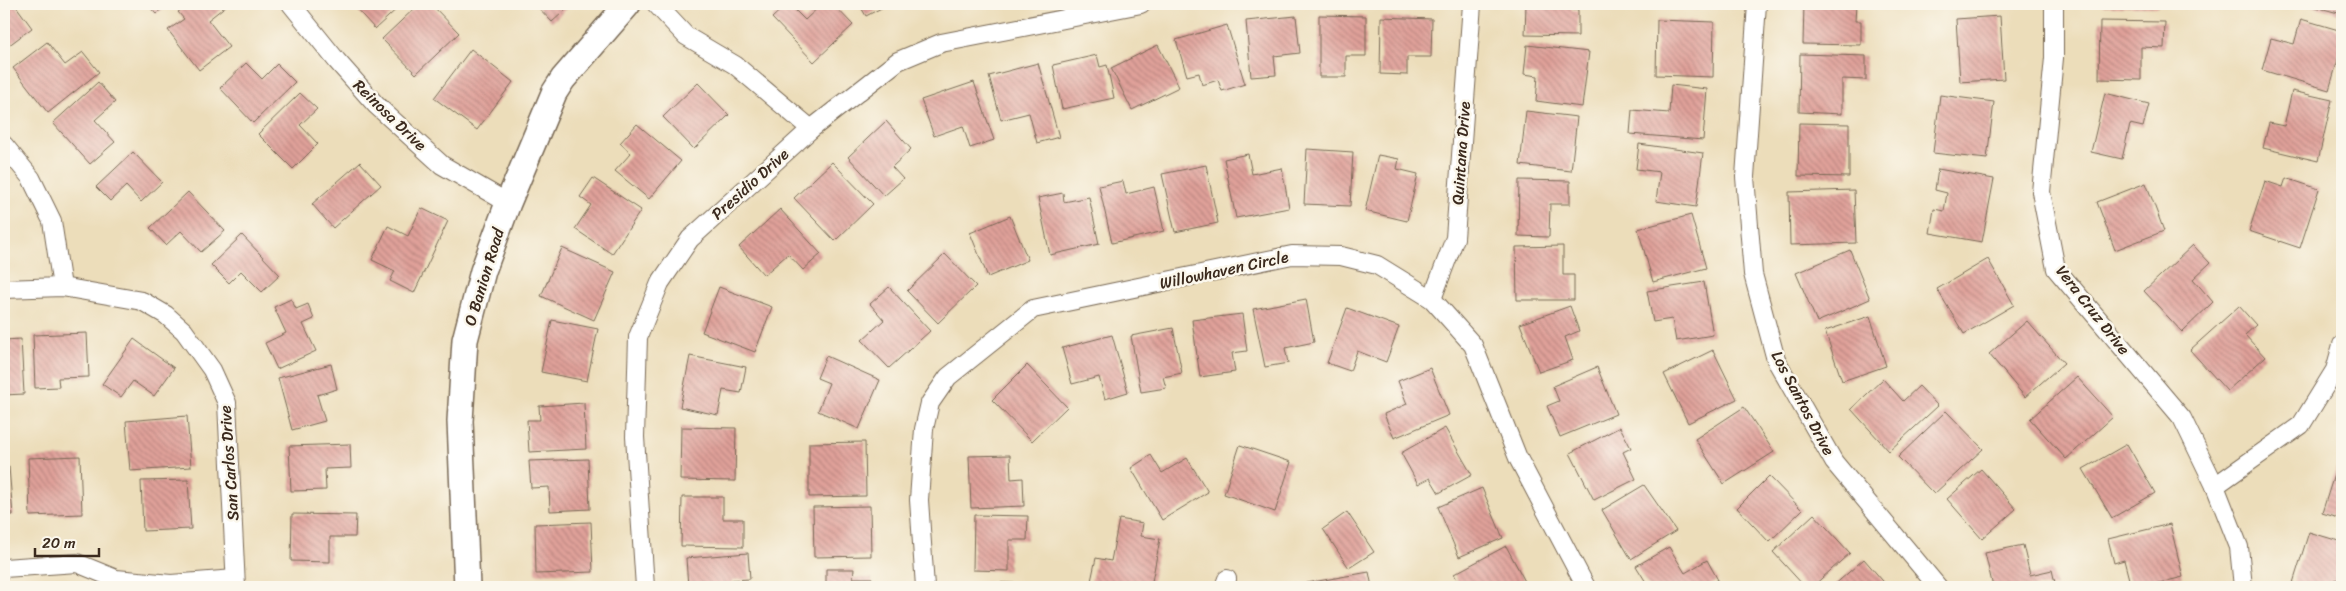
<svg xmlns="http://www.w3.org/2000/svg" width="2346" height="591" viewBox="0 0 2346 591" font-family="Sriracha,sans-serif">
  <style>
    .building { fill: url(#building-back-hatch) }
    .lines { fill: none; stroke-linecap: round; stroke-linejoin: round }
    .street-casing { stroke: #796955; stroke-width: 20 }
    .secondary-casing { stroke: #796955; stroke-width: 28 }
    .street { stroke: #fff; stroke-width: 18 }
    .secondary { stroke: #fff; stroke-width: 25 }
    .labels { text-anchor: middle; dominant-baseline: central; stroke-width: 5; stroke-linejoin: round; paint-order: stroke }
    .street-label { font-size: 16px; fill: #3b2a1e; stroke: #fbf7ec }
  </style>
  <defs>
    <pattern id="building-back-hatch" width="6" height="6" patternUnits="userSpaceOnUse" patternTransform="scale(1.25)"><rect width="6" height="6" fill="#e0a19a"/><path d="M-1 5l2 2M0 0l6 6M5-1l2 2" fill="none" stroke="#b7837d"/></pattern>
  </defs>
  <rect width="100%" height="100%" fill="#fbf7ec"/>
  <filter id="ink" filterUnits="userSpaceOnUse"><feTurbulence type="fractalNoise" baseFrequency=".02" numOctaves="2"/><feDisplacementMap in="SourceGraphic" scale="10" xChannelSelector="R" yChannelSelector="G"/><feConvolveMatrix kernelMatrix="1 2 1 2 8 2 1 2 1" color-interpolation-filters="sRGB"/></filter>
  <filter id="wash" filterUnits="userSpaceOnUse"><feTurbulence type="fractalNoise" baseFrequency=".0096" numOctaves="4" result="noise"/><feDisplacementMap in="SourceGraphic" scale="20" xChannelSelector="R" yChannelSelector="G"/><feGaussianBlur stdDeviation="1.12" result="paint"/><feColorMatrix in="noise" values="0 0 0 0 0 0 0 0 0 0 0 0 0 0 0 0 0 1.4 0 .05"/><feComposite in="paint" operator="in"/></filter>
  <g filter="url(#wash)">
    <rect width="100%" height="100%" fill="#ecddba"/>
    <g id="blocks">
      <g class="building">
        <polygon points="4,4 20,4 16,6 32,28 4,49"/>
        <polygon points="147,4 167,4 156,14"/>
        <polygon points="189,4 227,5 208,20 229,47 199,70 168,30 184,19 178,12"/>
        <polygon points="352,4 402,4 375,29"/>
        <polygon points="419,4 431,4 459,33 416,74 382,39"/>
        <polygon points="535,4 572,4 552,22"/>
        <polygon points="787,4 789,4 805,20 822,4 833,4 853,25 814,62 772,18"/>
        <polygon points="859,4 889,4 866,16"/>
        <polygon points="1526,4 1572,4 1572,10 1578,10 1578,36 1525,35"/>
        <polygon points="1677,4 1697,4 1697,5 1677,7"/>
        <polygon points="1804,4 1856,4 1855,21 1861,21 1861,45 1803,44"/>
        <rect x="2103" y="4" width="56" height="3"/>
        <polygon points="2305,4 2342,4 2342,14"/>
        <polygon points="1319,15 1366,16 1366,56 1346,56 1346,77 1319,77"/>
        <polygon points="1296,16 1300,53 1274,56 1276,75 1251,77 1246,21"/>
        <polygon points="2000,16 2004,79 1960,82 1956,19"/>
        <polygon points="1381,17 1432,19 1431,57 1407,57 1407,75 1380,74"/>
        <polygon points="2301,19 2342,31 2342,46 2329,90 2262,70 2271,38 2294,44"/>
        <polygon points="1657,20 1714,22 1713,77 1656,75"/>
        <polygon points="2100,21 2165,22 2164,48 2141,47 2141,80 2099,79"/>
        <polygon points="1227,25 1245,84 1222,91 1218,80 1202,85 1199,73 1187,76 1176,40"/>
        <polygon points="47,42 65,65 83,52 99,72 48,113 13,68"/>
        <polygon points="1158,45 1179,87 1132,110 1111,68"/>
        <polygon points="1527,45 1589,52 1582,107 1536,101 1538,76 1524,74"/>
        <polygon points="471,49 513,82 477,130 434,98"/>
        <polygon points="1800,54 1866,56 1866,80 1842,79 1842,114 1799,112"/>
        <polygon points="1097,55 1100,67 1107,65 1114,98 1062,109 1053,65"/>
        <polygon points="246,63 262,79 277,64 295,82 253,123 220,88"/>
        <polygon points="1038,63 1059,137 1037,143 1029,113 1001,120 989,76"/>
        <polygon points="98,82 115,102 95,120 115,142 90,164 53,123"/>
        <polygon points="974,82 994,140 970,148 963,126 934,136 921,100"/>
        <polygon points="698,83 729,115 694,149 663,117"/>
        <polygon points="1671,85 1707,89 1703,140 1630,134 1632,110 1669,113"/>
        <polygon points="2292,91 2332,100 2318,161 2263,148 2269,123 2284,126"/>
        <polygon points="300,93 317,109 300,125 318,144 293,169 258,134"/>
        <polygon points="2105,93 2149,104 2143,127 2130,124 2122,159 2091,152"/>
        <polygon points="1940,95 1994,102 1987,159 1933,153"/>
        <polygon points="1526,111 1577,117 1571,171 1520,165"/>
        <polygon points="886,121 911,149 892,167 903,179 884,196 848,157"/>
        <polygon points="1799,123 1849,124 1849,177 1798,176"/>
        <polygon points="637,124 681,161 649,199 615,171 631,153 620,143"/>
        <polygon points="1639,144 1703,153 1696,207 1656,201 1660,172 1636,169"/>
        <polygon points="1307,149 1353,152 1350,206 1304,204"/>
        <polygon points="133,152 162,182 141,202 126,186 110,201 96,187"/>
        <polygon points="1248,154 1252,174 1282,168 1289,208 1236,218 1224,159"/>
        <polygon points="1378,155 1399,159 1397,169 1418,174 1407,221 1365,211"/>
        <polygon points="360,162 381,185 333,228 312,204"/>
        <polygon points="832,162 873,204 835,241 794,198"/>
        <polygon points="1206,165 1218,223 1175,232 1162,174"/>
        <polygon points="1938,169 1994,179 1982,242 1930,233 1934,209 1944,211 1947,193 1935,190"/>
        <polygon points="593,178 641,210 612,254 575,229 591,205 580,197"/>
        <polygon points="2286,178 2319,189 2300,248 2249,231 2265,181 2283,187"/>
        <polygon points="1519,180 1570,181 1570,204 1550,204 1549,237 1518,236"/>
        <polygon points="1123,181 1126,194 1154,187 1164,231 1112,243 1099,186"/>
        <polygon points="2146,183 2164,231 2115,250 2097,202"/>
        <polygon points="1854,190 1856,243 1790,245 1789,192"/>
        <polygon points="188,192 225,231 201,252 181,231 166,245 150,228"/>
        <polygon points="1063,193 1064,202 1089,197 1099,244 1050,255 1038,198"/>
        <polygon points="421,208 448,221 414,293 390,281 395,271 372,260 388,226 408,236"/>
        <polygon points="780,209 821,254 803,270 788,254 764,275 739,247"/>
        <polygon points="1691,215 1706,268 1653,282 1638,229"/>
        <polygon points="1010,216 1028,260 988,277 970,233"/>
        <polygon points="242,235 280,275 262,292 241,271 229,283 211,265"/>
        <polygon points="2193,245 2210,263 2193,279 2213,302 2182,332 2144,291"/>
        <polygon points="1563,246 1563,275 1574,275 1574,300 1517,300 1516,247"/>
        <polygon points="562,248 615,272 594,320 541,296"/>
        <polygon points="1850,250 1870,299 1817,322 1796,273"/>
        <polygon points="945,254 976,286 938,323 907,291"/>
        <polygon points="1988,259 2014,305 1964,334 1937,289"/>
        <polygon points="1704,282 1713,335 1676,341 1672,319 1653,322 1647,291"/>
        <polygon points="719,287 772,307 755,352 702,332"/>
        <polygon points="889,287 930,331 889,368 862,340 884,320 870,304"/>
        <polygon points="291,299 296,309 308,304 314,319 303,324 316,351 277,369 265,343 286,333 274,307"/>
        <polygon points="1306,299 1314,342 1285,348 1288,363 1265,367 1253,309"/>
        <polygon points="1570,306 1579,331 1565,337 1573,360 1539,372 1520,324"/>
        <polygon points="2239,306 2256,325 2245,335 2265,357 2227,391 2190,350"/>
        <polygon points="1347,308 1399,327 1386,362 1357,351 1350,371 1327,363"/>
        <polygon points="1242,314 1247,351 1232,353 1235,372 1200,377 1192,320"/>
        <polygon points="1870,316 1886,366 1842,381 1825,331"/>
        <polygon points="552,320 598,329 587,381 541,372"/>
        <polygon points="2027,321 2064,363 2025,397 1989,354"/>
        <polygon points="1173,328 1182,373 1163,377 1166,388 1141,392 1131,336"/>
        <polygon points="87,333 89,377 58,378 59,387 35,388 33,335"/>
        <polygon points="1112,335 1128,392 1105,399 1099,377 1072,384 1062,348"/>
        <polygon points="21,339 24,394 4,395 4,340"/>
        <polygon points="134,339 174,368 154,396 133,381 121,397 102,384"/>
        <polygon points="1713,350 1737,399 1688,423 1664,374"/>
        <polygon points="690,356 746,367 741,393 723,390 718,415 680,407"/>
        <polygon points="826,356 880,380 859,429 818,411 829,383 817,378"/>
        <polygon points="331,364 337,389 317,395 325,421 292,430 278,378"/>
        <polygon points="1027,365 1067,407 1032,441 992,400"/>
        <polygon points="1597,367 1616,414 1560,437 1547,406 1559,401 1553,386"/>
        <polygon points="1430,368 1449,415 1394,438 1384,414 1407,404 1398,381"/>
        <polygon points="2077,377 2113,417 2066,459 2030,419"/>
        <polygon points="1883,379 1903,401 1919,386 1938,406 1889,451 1851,409"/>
        <polygon points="584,403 586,449 529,452 527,420 540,420 539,406"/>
        <polygon points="1744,407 1774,452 1724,484 1695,439"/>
        <polygon points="1946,411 1983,449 1934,494 1898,457"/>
        <polygon points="187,416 191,467 130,471 126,421"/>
        <polygon points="681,427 736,428 735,481 680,480"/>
        <polygon points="1620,427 1631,448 1623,452 1636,479 1594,500 1570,453"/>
        <polygon points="1445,428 1472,475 1439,493 1430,478 1418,484 1401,453"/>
        <polygon points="865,442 866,496 809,497 809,443"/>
        <polygon points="350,444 351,468 325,469 326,490 291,491 289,446"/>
        <polygon points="2127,444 2155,493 2112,518 2083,469"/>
        <polygon points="1240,445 1291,462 1275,512 1224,494"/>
        <polygon points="1010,455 1011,479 1023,478 1024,506 971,508 969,456"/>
        <polygon points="1151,455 1162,473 1187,458 1208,492 1162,520 1131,468"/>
        <polygon points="80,456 82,514 30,516 28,458"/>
        <polygon points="588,459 590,509 550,511 549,487 531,488 529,461"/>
        <polygon points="2339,459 2342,460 2342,519 2322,513"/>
        <polygon points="4,467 9,467 13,515 4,515"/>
        <polygon points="1981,469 2016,509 1982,539 1947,499"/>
        <polygon points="1769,476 1802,510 1769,542 1737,508"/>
        <polygon points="188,480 191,529 143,531 141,481"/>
        <polygon points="1644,485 1676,531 1631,559 1602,510"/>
        <polygon points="1482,488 1503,538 1459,557 1438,507"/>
        <polygon points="682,497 723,497 723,519 743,519 743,547 681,546"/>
        <polygon points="870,506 871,556 814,557 813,507"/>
        <polygon points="1347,512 1374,552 1349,568 1323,529"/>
        <polygon points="292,514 356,515 355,537 330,537 330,562 291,561"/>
        <polygon points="1814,514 1850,553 1812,587 1805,587 1773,552"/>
        <polygon points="974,515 1028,516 1027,540 1009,540 1009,571 973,570"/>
        <polygon points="1119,519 1143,523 1141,536 1160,539 1151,587 1124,587 1091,581 1096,558 1111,561"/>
        <polygon points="591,522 593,572 536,574 535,524"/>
        <polygon points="2170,524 2183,577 2143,587 2131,587 2124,560 2114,563 2108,539"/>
        <polygon points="2309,532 2342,542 2342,577 2341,581 2335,579 2333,587 2307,587 2293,583"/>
        <polygon points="2023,545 2030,575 2052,570 2056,587 1993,587 1985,553"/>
        <polygon points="1506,546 1528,587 1476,586 1461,587 1454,574"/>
        <polygon points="1669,547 1685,573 1707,560 1718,580 1706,587 1649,587 1636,566"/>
        <polygon points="748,553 750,579 732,580 733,587 688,587 686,558"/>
        <polygon points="1864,559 1888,587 1832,587"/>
        <polygon points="826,569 854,569 853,578 872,578 872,587 826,587"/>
        <polygon points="1369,572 1372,587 1308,587 1307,583"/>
        <polygon points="984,582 1032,584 1032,587 984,587"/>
        <polygon points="356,585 356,587 337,587 337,586"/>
      </g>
    </g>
  </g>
  <g filter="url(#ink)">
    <use href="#blocks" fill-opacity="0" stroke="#796955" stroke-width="1"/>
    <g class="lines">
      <g class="street-casing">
        <g id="street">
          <polyline points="291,4 337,61 376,105 442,165 508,203"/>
          <polyline points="656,4 686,36 735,65 811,129"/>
          <polyline points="1757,4 1745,177 1753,274 1776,360 1834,462 1938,587"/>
          <polyline points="2054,4 2054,58 2041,192 2056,269 2182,418 2215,486 2239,547 2243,587"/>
          <polyline points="4,145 31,178 52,221 62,287"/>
          <polyline points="4,289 62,287 142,301 166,315 184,331 212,370 227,403 236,587"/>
          <polyline points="1432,299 1455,238 1472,4"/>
          <polyline points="2215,486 2301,425 2335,370 2342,345"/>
          <polyline points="4,568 77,563 116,579 171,584 235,579"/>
          <polyline points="645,587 635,437 638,337 660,283 690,239 811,129 898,61 941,43 1141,4"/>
          <polyline points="925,587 919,500 924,429 930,403 948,377 1033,309 1292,255 1341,256 1377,265 1432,299 1473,345 1518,458 1586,587"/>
          <polyline points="1224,587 1227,579"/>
        </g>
      </g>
      <g class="secondary-casing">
        <polyline id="secondary" points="467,587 460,421 465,340 483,271 508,203 554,93 563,79 628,4"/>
      </g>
      <use href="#street" class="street"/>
      <use href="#secondary" class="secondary"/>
    </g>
  </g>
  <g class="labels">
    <g class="street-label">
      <text transform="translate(390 115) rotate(44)">Reinosa Drive</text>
      <text transform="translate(1461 153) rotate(-86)">Quintana Drive</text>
      <text transform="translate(750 184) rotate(-42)">Presidio Drive</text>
      <text transform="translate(1224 270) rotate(-12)">Willowhaven Circle</text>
      <text transform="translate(484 277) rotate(-73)">O Banion Road</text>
      <text transform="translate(2093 310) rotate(52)">Vera Cruz Drive</text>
      <text transform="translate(1803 403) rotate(62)">Los Santos Drive</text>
      <text transform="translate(229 463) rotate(-94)">San Carlos Drive</text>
    </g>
  </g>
  <rect width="2346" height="591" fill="none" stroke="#fbf7ec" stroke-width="20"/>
  <path d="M35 548v8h64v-8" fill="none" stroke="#3b2a1e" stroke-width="2.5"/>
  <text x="42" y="548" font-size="15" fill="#3b2a1e" stroke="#fbf7ec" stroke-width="4" paint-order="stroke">20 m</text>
</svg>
